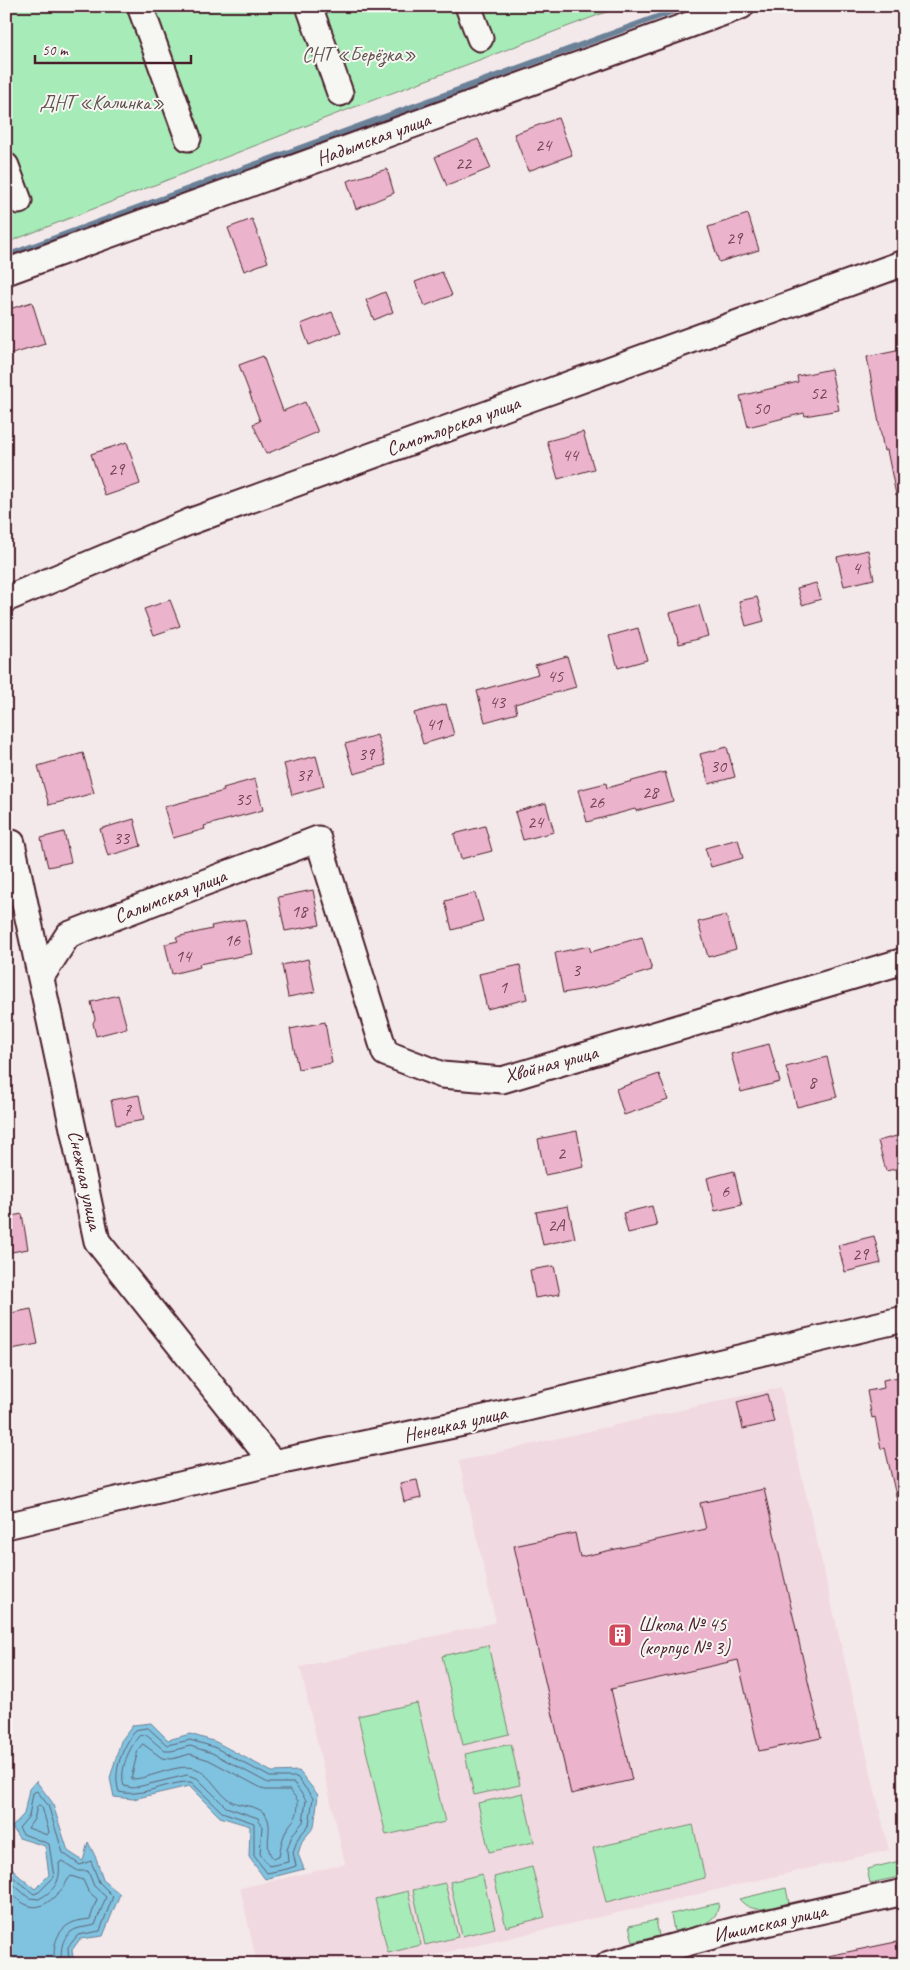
<svg xmlns="http://www.w3.org/2000/svg" width="910" height="1970" viewBox="0 0 910 1970" font-family="Caveat,sans-serif">
  <style>
    .built { fill: #f1d9e1 }
    .green { fill: #a7ecb8; stroke: #788672 }
    .water { fill: #7fc3e0; stroke: #6a8198 }
    .lines { fill: none; stroke-linecap: round; stroke-linejoin: round }
    .shore { stroke: #5f6173; stroke-width: 1 }
    .stream { stroke: #6a8198; stroke-width: 6 }
    .building { fill: #ebb4cc; stroke: #4a1f2b }
    .street-casing { stroke: #4a1f2b; stroke-width: 29 }
    .street { stroke: #f6f6f2; stroke-width: 25 }
    .labels { text-anchor: middle; dominant-baseline: central; stroke-width: 4; stroke-linejoin: round; paint-order: stroke }
    .number-label { font-size: 18px; fill: #724453 }
    .park-label { font-size: 20px; fill: #61524e; stroke: #f6f6f2 }
    .street-label { font-size: 20px; fill: #4a1f2b; stroke: #f6f6f2 }
    .poi-label { font-size: 20px; fill: #4a1f2b; stroke: #f6f6f2; text-anchor: start }
  </style>
  <rect width="100%" height="100%" fill="#f4e9ea"/>
  <filter id="ink" filterUnits="userSpaceOnUse"><feTurbulence type="fractalNoise" baseFrequency=".02" numOctaves="2"/><feDisplacementMap in="SourceGraphic" scale="10" xChannelSelector="R" yChannelSelector="G"/><feConvolveMatrix kernelMatrix="1 2 1 2 8 2 1 2 1" color-interpolation-filters="sRGB"/></filter>
  <g filter="url(#ink)">
    <polygon class="built" points="781,1387 889,1850 397,1964 257,1964 240,1888 345,1864 300,1667 496,1622 459,1461"/>
    <g class="green">
      <polygon points="6,6 622,6 331,116 6,243"/>
      <polygon points="488,1645 509,1734 463,1745 442,1656"/>
      <polygon points="417,1703 445,1822 386,1835 358,1716"/>
      <polygon points="511,1744 520,1785 474,1795 465,1754"/>
      <polygon points="523,1793 534,1842 489,1852 478,1803"/>
      <polygon points="693,1825 705,1878 606,1902 593,1848"/>
      <polygon points="904,1860 904,1876 870,1883 867,1869"/>
      <polygon points="532,1867 545,1917 506,1927 494,1877"/>
      <polygon points="482,1874 495,1928 462,1936 450,1882"/>
      <polygon points="445,1883 458,1937 425,1945 413,1890"/>
      <path d="M786,1888L789,1903C771,1907 753,1916 739,1899Z"/>
      <polygon points="408,1891 421,1945 388,1953 375,1899"/>
      <path d="M719,1903C717,1927 694,1926 674,1931L671,1914Z"/>
      <polygon points="656,1920 659,1936 633,1942 629,1926"/>
    </g>
    <g class="water">
      <polygon points="151,1723 168,1740 190,1734 216,1742 272,1772 299,1771 318,1795 314,1827 302,1841 298,1854 304,1869 265,1879 249,1857 250,1826 220,1817 189,1786 133,1799 114,1797 110,1778 115,1761 121,1741 133,1725"/>
      <polygon points="36,1781 52,1802 68,1851 83,1861 88,1842 96,1858 103,1880 120,1894 103,1936 80,1939 72,1950 74,1964 6,1964 6,1861 19,1876 35,1889 49,1875 45,1846 19,1838 12,1827 24,1814 29,1789"/>
    </g>
    <g class="lines">
      <g class="shore">
        <path d="M148,1728L167,1745L190,1740L214,1747L270,1777H297L313,1798L309,1825L298,1838L293,1852L296,1866L287,1869L267,1873L254,1856V1823L222,1812L191,1782C167,1781 143,1798 119,1792C112,1771 123,1746 136,1730Z"/>
        <path d="M146,1735L165,1751H171L190,1746L212,1753L268,1783H294L306,1800L303,1822L292,1835L287,1850L288,1862L269,1866L260,1854L262,1826L258,1818L226,1807L197,1778L187,1775L133,1788L124,1786C119,1770 129,1748 139,1736Z"/>
        <path d="M143,1744L162,1758L172,1759L190,1754L209,1760L265,1790H290L298,1801C298,1822 292,1818 285,1833C282,1840 280,1849 279,1857L273,1858C262,1846 275,1827 265,1814C256,1804 240,1807 229,1800C218,1792 211,1777 199,1770C181,1760 149,1780 131,1779L138,1750Z"/>
        <polygon points="39,1805 42,1807 49,1832 47,1835 28,1828 34,1819 37,1807"/>
        <polyline points="6,1868 16,1880 34,1894 39,1892 54,1877 49,1844 23,1834 19,1828 29,1816 33,1793 37,1791 48,1805 63,1853 80,1865 91,1861 99,1882 113,1896 100,1931 78,1935 68,1947 69,1964"/>
        <path d="M6,1878L29,1898L39,1899C55,1890 61,1881 59,1863L62,1861L78,1871H88L94,1886L106,1897L95,1925C89,1927 81,1927 76,1929C61,1936 60,1950 62,1964"/>
        <path d="M6,1890C30,1911 39,1914 62,1889C66,1885 67,1879 71,1876L83,1880L88,1891L97,1899L90,1919C85,1920 79,1920 74,1922C56,1929 52,1947 55,1964"/>
      </g>
      <polyline class="stream" points="6,256 687,6"/>
    </g>
    <g class="building">
      <polygon points="558,118 572,155 528,171 514,134"/>
      <polygon points="478,139 491,168 447,186 435,157"/>
      <polygon points="387,169 394,193 356,209 347,181"/>
      <polygon points="748,214 759,250 719,262 708,227"/>
      <polygon points="252,219 268,262 244,271 228,228"/>
      <polygon points="442,272 452,295 425,306 415,282"/>
      <polygon points="385,292 393,312 374,320 366,300"/>
      <polygon points="32,302 45,344 6,356 6,310"/>
      <polygon points="332,312 341,332 309,345 301,324"/>
      <polygon points="901,350 904,364 904,494 896,495 887,450 884,451 867,357"/>
      <polygon points="263,356 283,411 305,402 318,432 266,454 253,424 260,421 239,365"/>
      <polygon points="831,369 839,410 805,416 804,413 748,427 740,396 798,382 797,376"/>
      <polygon points="583,432 594,469 558,479 547,441"/>
      <polygon points="127,442 140,484 105,496 91,454"/>
      <polygon points="868,550 874,579 844,586 837,557"/>
      <polygon points="816,583 821,599 802,605 797,588"/>
      <polygon points="757,597 764,621 746,626 739,601"/>
      <polygon points="170,600 180,626 154,635 144,609"/>
      <polygon points="699,605 708,636 679,644 670,613"/>
      <polygon points="638,628 647,660 618,668 609,636"/>
      <polygon points="567,656 576,687 515,704 517,713 485,722 477,691 538,674 535,665"/>
      <polygon points="446,704 454,735 423,744 414,713"/>
      <polygon points="377,735 386,765 354,774 345,744"/>
      <polygon points="727,747 735,777 709,784 700,754"/>
      <polygon points="83,753 94,793 49,805 38,766"/>
      <polygon points="316,756 324,786 292,795 284,764"/>
      <polygon points="665,772 673,801 636,811 635,809 587,822 578,790 606,783 607,788"/>
      <polygon points="255,779 263,810 204,826 205,829 173,838 164,807 224,791 223,788"/>
      <polygon points="546,803 554,832 523,840 515,812"/>
      <polygon points="134,819 141,846 108,856 100,829"/>
      <polygon points="485,826 492,851 461,859 454,834"/>
      <polygon points="64,832 71,862 48,867 41,838"/>
      <polygon points="738,839 743,858 711,867 705,848"/>
      <polygon points="313,890 320,925 285,931 278,897"/>
      <polygon points="475,893 483,921 452,930 445,901"/>
      <polygon points="726,915 736,949 708,957 698,922"/>
      <polygon points="245,919 252,954 199,964 200,967 172,974 165,944 178,941 176,937 212,929 211,926"/>
      <polygon points="642,937 652,970 597,987 563,993 555,953 589,946 591,952"/>
      <polygon points="308,959 315,992 288,997 282,965"/>
      <polygon points="520,965 527,999 487,1009 479,974"/>
      <polygon points="118,995 127,1028 96,1036 93,1023 95,1019 91,1002"/>
      <polygon points="325,1022 332,1063 298,1069 290,1029"/>
      <polygon points="769,1044 780,1082 741,1092 731,1054"/>
      <polygon points="827,1057 837,1097 797,1107 786,1067"/>
      <polygon points="659,1074 668,1100 624,1115 616,1089"/>
      <polygon points="139,1095 144,1120 116,1125 111,1100"/>
      <polygon points="577,1131 584,1167 545,1175 538,1139"/>
      <polygon points="904,1134 904,1167 886,1171 878,1141"/>
      <polygon points="734,1171 742,1205 715,1211 707,1178"/>
      <polygon points="568,1206 575,1238 543,1245 536,1212"/>
      <polygon points="652,1206 657,1226 628,1233 623,1213"/>
      <polygon points="22,1214 28,1249 6,1253 6,1217"/>
      <polygon points="874,1236 881,1263 845,1272 838,1245"/>
      <polygon points="554,1266 560,1294 535,1298 530,1270"/>
      <polygon points="31,1309 38,1344 6,1350 6,1314"/>
      <polygon points="904,1376 904,1499 897,1500 885,1448 881,1449 875,1417 872,1418 867,1391 884,1388 883,1380"/>
      <polygon points="767,1394 774,1422 743,1429 737,1402"/>
      <polygon points="417,1480 421,1498 404,1502 400,1483"/>
      <polygon points="764,1489 821,1738 759,1751 738,1660 611,1689 632,1780 571,1794 514,1546 575,1533 580,1557 706,1529 700,1503"/>
      <polygon points="896,1942 901,1964 829,1964 828,1956"/>
    </g>
    <g class="lines">
      <g class="street-casing">
        <g id="street">
          <polyline points="140,6 188,138"/>
          <polyline points="309,6 340,93"/>
          <polyline points="468,6 480,38"/>
          <polyline points="6,166 19,201"/>
          <polyline points="6,272 741,6"/>
          <polyline points="6,599 189,522 904,263"/>
          <polyline points="12,843 97,1241 273,1463"/>
          <polyline points="41,977 68,935 318,839 385,1053 442,1075 502,1080 904,961"/>
          <polyline points="6,1526 273,1463 463,1423 904,1319"/>
          <polyline points="609,1964 739,1929 904,1892"/>
        </g>
      </g>
      <use href="#street" class="street"/>
    </g>
  </g>
  <defs>
    <g id="building-square" transform="scale(1.25)"><rect x="-9" y="-9" width="18" height="18" rx="4" fill="#d1495b" stroke="#f6f6f2"/><path d="M-4-6H4V6H1V3H-1V6H-4ZM-2.5-4.3h1.7v1.8h-1.7ZM.8-4.3h1.7v1.8H.8ZM-2.5-1h1.7V.8h-1.7ZM.8-1h1.7V.8H.8Z" fill="#fff"/></g>
  </defs>
  <g fill-rule="evenodd">
    <use href="#building-square" x="620" y="1635"/>
  </g>
  <g class="labels">
    <g class="number-label">
      <text x="543" y="145">24</text>
      <text x="463" y="163">22</text>
      <text x="734" y="238">29</text>
      <text x="818" y="393">52</text>
      <text x="761" y="408">50</text>
      <text x="570" y="455">44</text>
      <text x="116" y="469">29</text>
      <text x="856" y="568">4</text>
      <text x="555" y="676">45</text>
      <text x="497" y="702">43</text>
      <text x="434" y="724">41</text>
      <text x="366" y="754">39</text>
      <text x="718" y="766">30</text>
      <text x="304" y="775">37</text>
      <text x="650" y="792">28</text>
      <text x="243" y="799">35</text>
      <text x="596" y="802">26</text>
      <text x="535" y="822">24</text>
      <text x="121" y="838">33</text>
      <text x="299" y="911">18</text>
      <text x="232" y="940">16</text>
      <text x="183" y="956">14</text>
      <text x="576" y="970">3</text>
      <text x="503" y="987">1</text>
      <text x="812" y="1082">8</text>
      <text x="127" y="1110">7</text>
      <text x="561" y="1153">2</text>
      <text x="725" y="1191">6</text>
      <text x="556" y="1225">2А</text>
      <text x="860" y="1254">29</text>
    </g>
    <g class="park-label">
      <text x="359" y="54">СНТ «Берёзка»</text>
      <text x="102" y="102">ДНТ «Калинка»</text>
    </g>
    <g class="street-label">
      <text transform="translate(373 139) rotate(-20)">Надымская улица</text>
      <text transform="translate(453 426) rotate(-20)">Самотлорская улица</text>
      <text transform="translate(170 896) rotate(-21)">Салымская улица</text>
      <text transform="translate(551 1064) rotate(-15)">Хвойная улица</text>
      <text transform="translate(85 1180) rotate(78)">Снежная улица</text>
      <text transform="translate(455 1424) rotate(-13)">Ненецкая улица</text>
      <text transform="translate(770 1923) rotate(-13)">Ишимская улица</text>
    </g>
    <g class="poi-label">
      <text x="638" y="1624">Школа № 45<tspan x="638" dy="23">(корпус № 3)</tspan></text>
    </g>
  </g>
  <rect width="910" height="1970" fill="none" stroke="#f6f6f2" stroke-width="25"/>
  <rect x="12" y="12" width="885" height="1945" fill="none" stroke="#4a1f2b" stroke-width="2" filter="url(#ink)"/>
  <path d="M35 55v8h156v-8" fill="none" stroke="#4a1f2b" stroke-width="2.5"/>
  <text x="42" y="55" font-size="15" fill="#4a1f2b" stroke="#f6f6f2" stroke-width="4" paint-order="stroke">50 m</text>
</svg>
